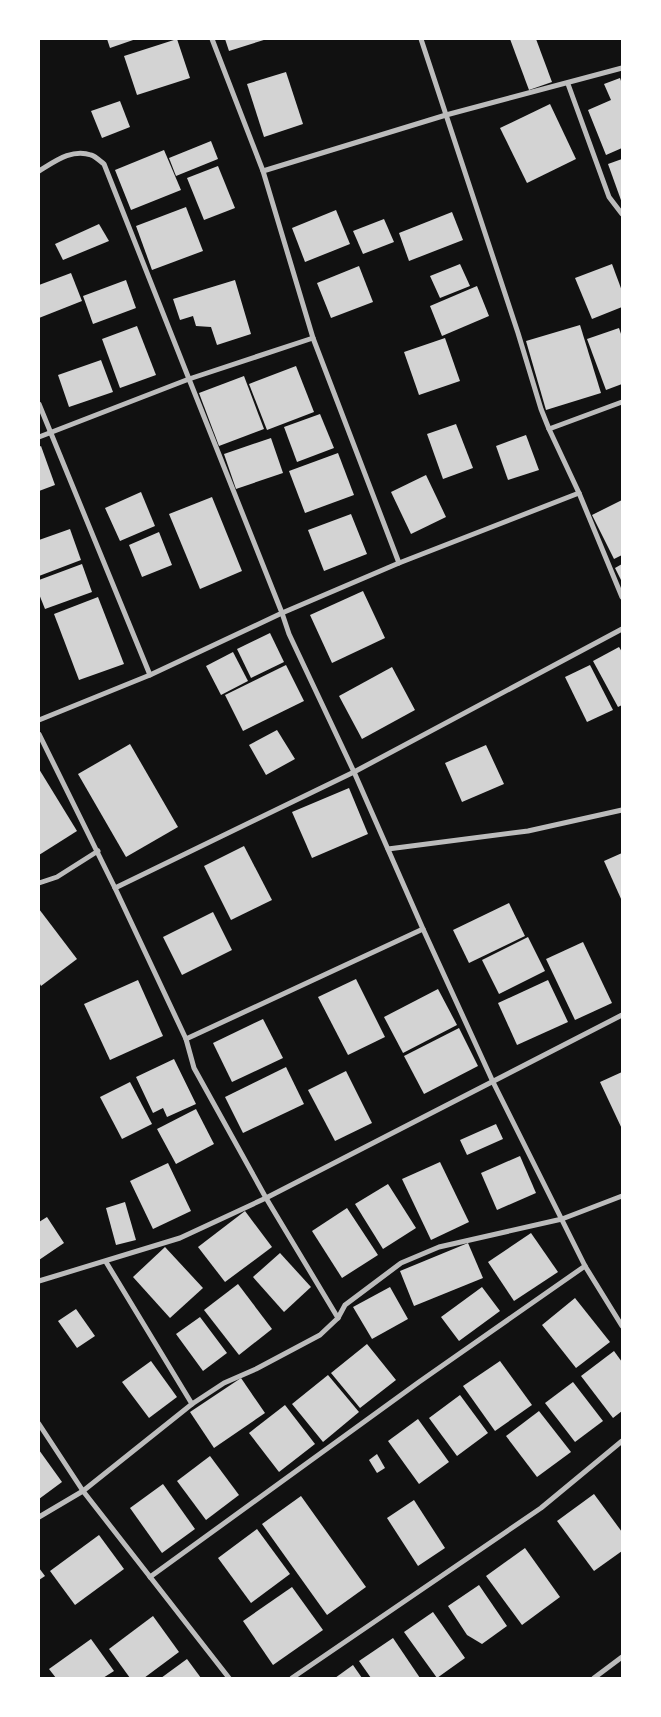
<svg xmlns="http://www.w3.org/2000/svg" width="661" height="1717" viewBox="0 0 661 1717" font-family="Overpass,sans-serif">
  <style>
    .building { fill: #d3d3d3 }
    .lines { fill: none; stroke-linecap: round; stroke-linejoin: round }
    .minor { stroke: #bcbcbc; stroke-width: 5 }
  </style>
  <rect width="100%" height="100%" fill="#111"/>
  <g class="building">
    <polygon points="107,39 136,39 110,48"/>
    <polygon points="177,39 190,78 137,95 124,56"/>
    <polygon points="225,39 267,39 229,51"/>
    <polygon points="510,39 536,39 552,82 529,90"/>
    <polygon points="286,72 303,124 264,137 247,84"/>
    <polygon points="620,78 622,84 622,148 606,155 588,110 611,100 604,84"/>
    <polygon points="120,101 130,127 102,138 91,111"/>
    <polygon points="550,104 576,159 527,183 500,128"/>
    <polygon points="211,141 218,159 176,176 169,158"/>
    <polygon points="164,150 181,190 131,210 115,170"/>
    <polygon points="622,159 622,203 608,164"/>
    <polygon points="218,166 235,208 204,220 187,178"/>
    <polygon points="186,207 203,251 152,270 136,226"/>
    <polygon points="336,210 350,244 305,262 292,228"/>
    <polygon points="452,212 463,240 409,261 399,233"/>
    <polygon points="384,219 394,242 363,254 353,231"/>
    <polygon points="99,224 109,241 63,260 55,244"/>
    <polygon points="460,264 470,286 440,298 430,276"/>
    <polygon points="612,264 622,291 622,307 592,319 575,278"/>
    <polygon points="359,266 373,302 331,318 317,283"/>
    <polygon points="71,273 82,301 39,318 39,285"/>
    <polygon points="126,280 136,308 93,324 83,296"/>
    <polygon points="235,280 251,334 217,345 211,327 196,326 193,316 180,320 173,299"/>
    <polygon points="477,286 489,316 442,336 430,306"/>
    <polygon points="580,325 601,393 546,410 526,341"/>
    <polygon points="137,326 156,375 120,388 102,339"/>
    <polygon points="619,328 622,337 622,384 606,390 587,339"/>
    <polygon points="445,338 460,381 419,395 404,352"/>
    <polygon points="101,360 113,392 69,407 58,375"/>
    <polygon points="296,366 314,412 267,430 249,384"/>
    <polygon points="244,376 264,429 219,446 199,393"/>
    <polygon points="320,414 334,448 297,462 284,427"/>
    <polygon points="456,424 473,468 443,479 427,434"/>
    <polygon points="526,435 539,470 508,480 496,446"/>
    <polygon points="271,438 283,473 236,489 224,454"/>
    <polygon points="41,446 55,485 39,491 39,447"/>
    <polygon points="338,453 354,495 305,513 289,471"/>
    <polygon points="426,475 446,517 411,534 391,492"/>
    <polygon points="141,492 155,526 120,541 105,508"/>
    <polygon points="212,497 242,571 200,589 169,514"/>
    <polygon points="622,500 622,555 614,559 592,515"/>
    <polygon points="351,514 367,554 324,571 308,530"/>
    <polygon points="70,529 81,560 39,576 39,540"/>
    <polygon points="159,532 172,565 142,577 129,545"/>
    <polygon points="82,564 92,592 45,609 39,594 39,580"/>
    <polygon points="622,564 622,582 615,568"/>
    <polygon points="363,591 385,638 332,663 310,615"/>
    <polygon points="98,597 124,664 79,680 54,614"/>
    <polygon points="270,633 284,662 251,678 237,649"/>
    <polygon points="619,647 622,652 622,705 618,707 593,661"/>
    <polygon points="233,652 248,681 221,695 206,666"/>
    <polygon points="286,665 304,701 243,731 225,695"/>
    <polygon points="590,665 613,710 587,722 565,677"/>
    <polygon points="392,667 415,710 362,739 339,696"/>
    <polygon points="277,730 295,759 266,775 249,745"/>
    <polygon points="130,744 178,827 126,857 78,774"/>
    <polygon points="486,745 504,784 462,802 445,763"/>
    <polygon points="39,769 77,831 39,855"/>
    <polygon points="349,788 368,834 312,858 292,812"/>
    <polygon points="244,846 272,900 231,920 204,866"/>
    <polygon points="622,853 622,901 604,861"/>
    <polygon points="509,903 525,936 469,963 453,930"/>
    <polygon points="39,909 77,959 41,986 39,982"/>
    <polygon points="213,912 232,950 182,975 163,937"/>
    <polygon points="528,937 545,971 499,994 482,960"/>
    <polygon points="583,942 612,1003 575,1020 546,959"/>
    <polygon points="356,979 385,1037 348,1055 318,997"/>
    <polygon points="138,980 163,1036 110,1060 84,1004"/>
    <polygon points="548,980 568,1022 517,1045 498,1003"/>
    <polygon points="438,989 457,1025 403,1053 384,1017"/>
    <polygon points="263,1019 283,1058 232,1082 213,1043"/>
    <polygon points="459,1028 478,1066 424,1094 404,1056"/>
    <polygon points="174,1059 196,1104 167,1117 163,1108 153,1113 136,1077"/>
    <polygon points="286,1067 304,1104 243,1133 225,1097"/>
    <polygon points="346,1071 372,1123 335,1141 308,1090"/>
    <polygon points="622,1072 622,1129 600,1082"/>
    <polygon points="130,1082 152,1124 122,1139 100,1097"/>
    <polygon points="196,1109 214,1144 176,1164 157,1129"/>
    <polygon points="496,1124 503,1139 467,1155 460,1140"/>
    <polygon points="520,1156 536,1193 497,1210 481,1173"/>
    <polygon points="440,1162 469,1222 431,1240 402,1179"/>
    <polygon points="168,1163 191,1211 153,1229 130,1181"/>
    <polygon points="388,1184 416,1228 383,1249 355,1204"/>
    <polygon points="125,1202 136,1240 116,1245 106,1208"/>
    <polygon points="347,1208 378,1255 342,1278 312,1231"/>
    <polygon points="245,1211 272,1247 225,1282 198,1247"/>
    <polygon points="47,1217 64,1243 39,1260 39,1222"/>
    <polygon points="531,1233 558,1272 514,1301 488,1262"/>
    <polygon points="468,1243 483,1278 414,1306 400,1271"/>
    <polygon points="165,1247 203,1288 170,1318 133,1277"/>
    <polygon points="280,1253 311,1287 284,1312 253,1277"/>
    <polygon points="238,1284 272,1329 239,1355 204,1310"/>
    <polygon points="390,1287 408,1319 372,1339 353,1307"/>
    <polygon points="482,1287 500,1311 459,1341 441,1317"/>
    <polygon points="575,1298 610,1342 576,1368 542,1325"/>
    <polygon points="76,1309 95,1336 77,1348 58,1321"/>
    <polygon points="200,1317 227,1353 203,1371 176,1334"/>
    <polygon points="367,1344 396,1380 360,1408 331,1373"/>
    <polygon points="614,1351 622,1362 622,1411 613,1418 581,1376"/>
    <polygon points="151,1361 177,1397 149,1418 122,1382"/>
    <polygon points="500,1361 532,1405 495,1431 463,1386"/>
    <polygon points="328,1375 359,1412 323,1442 292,1404"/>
    <polygon points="241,1378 265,1413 214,1448 190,1412"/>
    <polygon points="573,1382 603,1421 575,1442 545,1403"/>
    <polygon points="460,1395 488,1433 457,1456 429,1418"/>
    <polygon points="285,1405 315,1444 279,1472 249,1433"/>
    <polygon points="539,1411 571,1452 537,1477 506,1436"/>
    <polygon points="418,1419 449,1462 419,1484 388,1441"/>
    <polygon points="39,1450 62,1482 39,1499"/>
    <polygon points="377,1454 385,1468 377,1473 369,1460"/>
    <polygon points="210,1456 239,1495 206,1520 177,1481"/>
    <polygon points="163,1484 195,1529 162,1553 130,1508"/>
    <polygon points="594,1494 622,1532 622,1551 594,1571 557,1521"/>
    <polygon points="301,1496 366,1587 327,1615 262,1524"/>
    <polygon points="414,1500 445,1548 418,1566 387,1518"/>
    <polygon points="257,1529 290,1574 251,1603 218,1558"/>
    <polygon points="99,1535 124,1569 75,1605 50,1571"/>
    <polygon points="525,1548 560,1597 522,1625 486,1576"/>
    <polygon points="39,1568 45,1576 39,1580"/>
    <polygon points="479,1585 507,1626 482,1644 467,1635 448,1606"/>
    <polygon points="292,1587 323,1630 273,1665 243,1621"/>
    <polygon points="433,1612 465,1658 437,1678 404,1632"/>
    <polygon points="153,1616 179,1652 144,1678 130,1678 109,1649"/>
    <polygon points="393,1638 420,1678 371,1678 359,1661"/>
    <polygon points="91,1639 114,1671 103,1678 56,1678 49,1669"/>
    <polygon points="187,1659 201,1678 161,1678"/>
    <polygon points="353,1665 362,1678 335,1678"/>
  </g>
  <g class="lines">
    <g class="minor">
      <polyline points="421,39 518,333 541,409 549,429 579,493 622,597"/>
      <polyline points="568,84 609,197 622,214"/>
      <path d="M39,171C54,162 72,148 91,155C95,156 100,161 104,164L189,379L313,338L263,171L212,39"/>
      <polyline points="263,171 446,115 622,68"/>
      <polyline points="313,338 399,563 282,613 289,634 354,772 423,929 493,1082 585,1266 622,1326"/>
      <polyline points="39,404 150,675"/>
      <polyline points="549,429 622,402"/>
      <polyline points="39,437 189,379 282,613 150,675 39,720"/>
      <polyline points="399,563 579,493"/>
      <polyline points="39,734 115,888"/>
      <polyline points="388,849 528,831 622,810"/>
      <polyline points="39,883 57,877 98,851"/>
      <polyline points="186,1039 423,929"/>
      <polyline points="106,1262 192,1404"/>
      <polyline points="39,1281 180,1238 266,1198 622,1015"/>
      <polyline points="338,1318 266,1198 194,1068 186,1039 115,888 354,772 622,629"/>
      <polyline points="39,1424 83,1491 229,1678"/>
      <polyline points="39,1517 83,1491 192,1404 224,1383 256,1369 320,1335 338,1318 345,1305 401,1263 439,1247 562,1219 622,1196"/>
      <polyline points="150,1577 419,1382 585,1266"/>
      <polyline points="292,1678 541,1508 622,1441"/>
      <polyline points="594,1678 622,1657"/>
    </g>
  </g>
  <rect width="661" height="1717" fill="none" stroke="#ffffff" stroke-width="80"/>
</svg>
